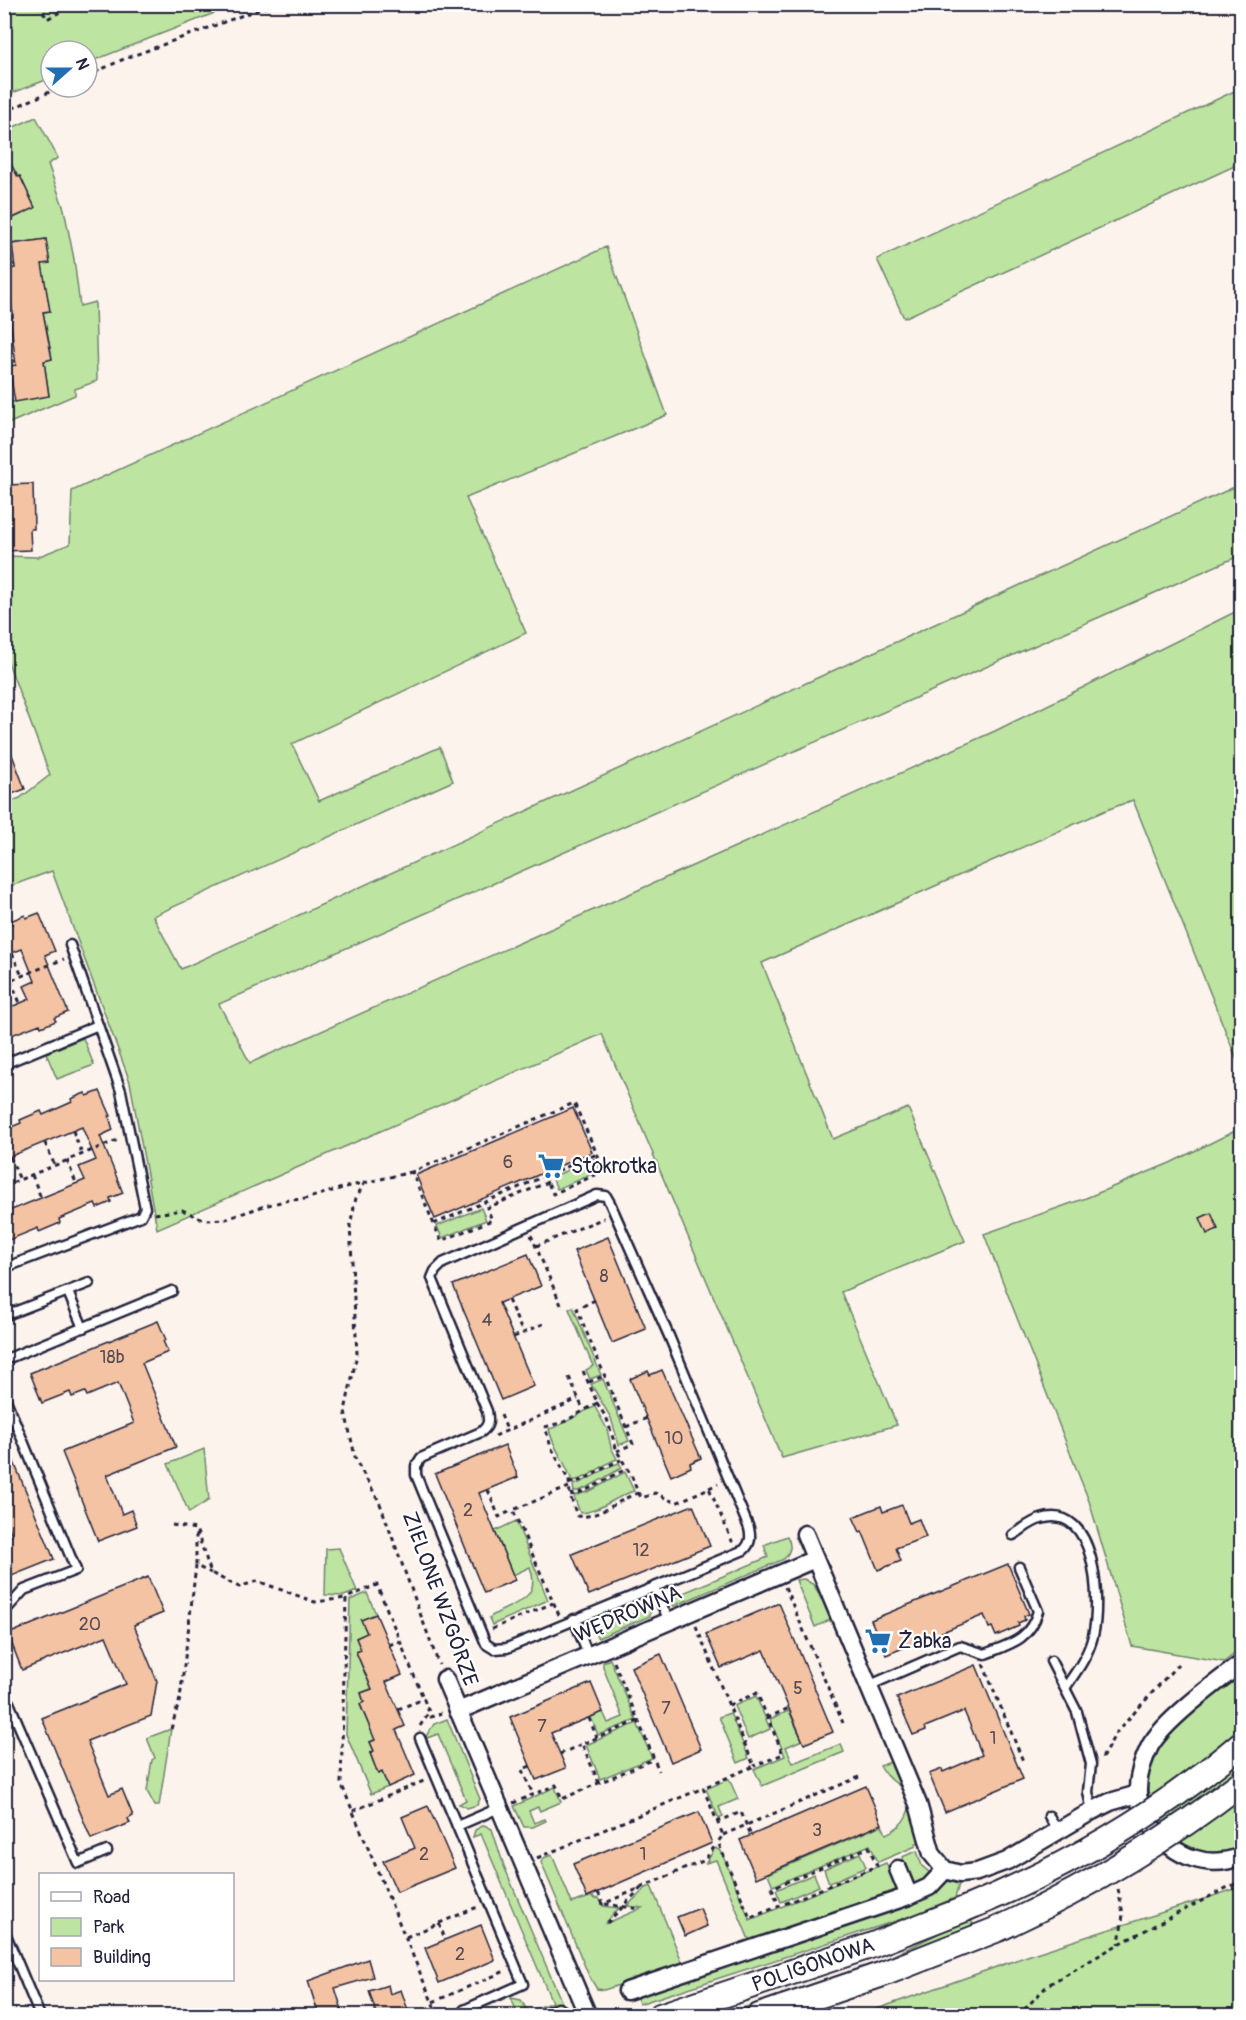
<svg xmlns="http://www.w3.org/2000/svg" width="1246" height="2020" viewBox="0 0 1246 2020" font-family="Pangolin,sans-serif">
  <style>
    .green { fill: #bde5a1; stroke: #70846e; stroke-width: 1.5 }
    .building { fill: #f3c3a3; stroke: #22223b; stroke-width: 1.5 }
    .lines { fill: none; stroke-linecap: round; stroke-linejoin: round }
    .lane-casing { stroke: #22223b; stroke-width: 13 }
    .street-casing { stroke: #22223b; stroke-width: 21 }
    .secondary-casing { stroke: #22223b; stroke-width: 28 }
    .path { stroke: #22223b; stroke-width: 3; stroke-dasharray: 4.5 4.5; stroke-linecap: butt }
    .lane { stroke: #fff; stroke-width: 8 }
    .street { stroke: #fff; stroke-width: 16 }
    .secondary { stroke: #fff; stroke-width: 24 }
    .secondary-bridge-casing { stroke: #22223b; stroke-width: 28; stroke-linecap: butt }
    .secondary-bridge { stroke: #fff; stroke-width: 24 }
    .labels { text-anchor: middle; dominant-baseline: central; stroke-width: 4.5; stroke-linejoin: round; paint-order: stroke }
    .number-label { font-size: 18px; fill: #564a55 }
    .poi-label { font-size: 21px; fill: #22223b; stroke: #fff; text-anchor: start }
    .street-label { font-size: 21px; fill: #22223b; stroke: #fff }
  </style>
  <rect width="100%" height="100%" fill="#fdf3ed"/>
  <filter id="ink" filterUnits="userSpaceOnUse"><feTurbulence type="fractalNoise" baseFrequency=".0167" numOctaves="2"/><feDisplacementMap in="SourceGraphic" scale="12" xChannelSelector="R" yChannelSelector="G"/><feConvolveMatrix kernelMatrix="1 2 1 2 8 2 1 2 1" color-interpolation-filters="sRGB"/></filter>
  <g filter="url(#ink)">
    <g class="green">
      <polygon points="4,5 5,4 235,5 87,63 87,51 51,51 51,78 7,95 4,91"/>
      <polygon points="1241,88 1241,163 904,318 877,259"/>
      <polygon points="36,117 58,158 48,164 64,209 74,259 80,306 95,302 97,381 75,389 75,395 5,425 5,403 49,396 44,361 52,359 43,312 50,311 40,264 46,239 12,244 5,225 5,222 35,208 20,176 17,178 7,156 5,157 5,131"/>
      <polygon points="606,247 667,415 466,498 526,633 292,744 319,801 440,747 453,781 153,916 181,969 1241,484 1241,502 1238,498 1241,506 1241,555 219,1004 250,1063 995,731 1241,609 1241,1070 1133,800 1104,811 762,963 833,1139 908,1108 965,1241 841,1292 897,1425 782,1458 602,1034 157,1229 130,1082 52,871 5,888 5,804 20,798 50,775 5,654 5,556 37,557 70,544 72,491"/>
      <polygon points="83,1038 94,1065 57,1079 46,1053"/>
      <polygon points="1241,1128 1242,1648 1224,1662 1132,1646 1089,1501 984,1234 1086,1198 1170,1163"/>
      <polygon points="596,1158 601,1170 557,1189 552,1177"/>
      <polygon points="481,1208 486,1220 442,1238 437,1226"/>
      <polygon points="573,1307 601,1375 590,1379 586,1370 593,1366 569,1309"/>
      <polygon points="603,1379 629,1441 619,1445 611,1418 591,1384"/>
      <path d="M595,1407L607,1429L611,1447L617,1459C600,1465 590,1479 572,1481C566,1462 553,1449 549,1429C566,1425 578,1412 595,1407Z"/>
      <polygon points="204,1449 209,1500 189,1513 168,1464"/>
      <path d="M619,1463L622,1468C605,1476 592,1488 574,1492L573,1485C590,1481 602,1468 619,1463Z"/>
      <path d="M625,1472L634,1491C614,1497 600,1512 580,1513L574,1496L590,1491Z"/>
      <path d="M516,1521L548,1600L492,1625L489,1618C509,1603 543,1602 530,1567L513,1575L495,1531Z"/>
      <path d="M787,1536C792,1545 791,1551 784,1559L674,1606L669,1599L768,1557L764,1545Z"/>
      <polygon points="339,1548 357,1591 344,1596 325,1595 326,1549"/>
      <polygon points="804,1579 814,1585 821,1599 825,1597 834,1618 815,1627 796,1580"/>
      <polygon points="367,1593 376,1614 362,1620 367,1633 356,1638 361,1650 356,1652 365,1674 376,1687 361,1693 364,1702 360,1705 369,1725 379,1738 370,1742 374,1751 370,1753 378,1774 382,1772 388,1787 371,1794 346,1734 350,1600"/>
      <polygon points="642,1603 647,1603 651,1608 650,1616 598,1638 593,1631 592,1627 597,1622 600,1628 644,1610"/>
      <polygon points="610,1659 636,1720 598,1735 591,1717 603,1712 608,1723 623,1717 603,1667 603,1662"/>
      <path d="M1241,1673V1729L1237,1733L1242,1739L1241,1849C1223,1856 1197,1854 1180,1842C1177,1840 1174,1835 1171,1832C1151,1811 1140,1786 1153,1758C1166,1727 1215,1695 1241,1673Z"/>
      <polygon points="756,1696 770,1729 748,1739 734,1706"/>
      <polygon points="789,1711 802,1740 786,1747 793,1763 841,1744 844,1752 762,1786 754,1769 785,1756 770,1719"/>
      <polygon points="730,1713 749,1758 738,1763 719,1717"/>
      <polygon points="447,1719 480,1799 477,1805 467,1808 459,1804 466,1800 438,1734 427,1738 426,1736 434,1724"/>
      <polygon points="637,1723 652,1758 600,1779 586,1745"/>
      <polygon points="171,1729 159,1806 155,1806 147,1791 152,1760 155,1758 147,1738"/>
      <path d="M893,1761C904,1788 913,1813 919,1842L915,1844L916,1846L878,1862L870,1845L773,1886L768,1874L882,1825L886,1834C903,1827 917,1808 904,1791C895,1779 888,1782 880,1766Z"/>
      <polygon points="729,1779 738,1799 719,1807 723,1817 719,1819 706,1789"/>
      <polygon points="555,1787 561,1802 540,1811 538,1807 529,1811 534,1823 545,1819 546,1821 533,1827 524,1827 514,1806"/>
      <polygon points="484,1825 492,1829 504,1866 562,2003 528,2015 502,2015 516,2010 511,1998 521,2000 528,2012 552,2002 481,1834 473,1837 475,1830"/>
      <polygon points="715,1848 721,1851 750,1920 886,1863 899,1891 750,1942 716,1860 706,1863"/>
      <path d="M917,1851L922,1866L929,1872C927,1881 921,1885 912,1884L902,1857Z"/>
      <polygon points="860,1853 866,1867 829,1883 824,1869"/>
      <polygon points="552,1855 572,1903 593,1896 595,1899 599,1898 603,1906 619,1908 605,1924 642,1908 627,1906 646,1888 651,1886 683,1964 604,1990 597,1989 589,1976 541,1862 543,1858"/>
      <polygon points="814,1874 819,1886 781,1902 776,1890"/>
      <polygon points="947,1881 959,1884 955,1898 914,1915 639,2004 636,1994 913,1903 929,1896"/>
      <polygon points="1241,1887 1241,2015 860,2015 1036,1953"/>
      <polygon points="968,1919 976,1926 915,1951 727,2015 719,2016 884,1960"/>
    </g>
    <g class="building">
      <polygon points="4,151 18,177 20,176 35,208 4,222"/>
      <polygon points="46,239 50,263 42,264 50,311 43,312 52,359 44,361 49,396 15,402 9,366 16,365 10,317 13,317 7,269 15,268 12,244"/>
      <polygon points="33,484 34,529 30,529 31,550 4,551 5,485"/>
      <polygon points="6,739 25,789 4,797 4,740"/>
      <polygon points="39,913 55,951 45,955 68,1012 54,1018 56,1021 41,1027 40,1024 4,1038 4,1010 30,999 24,986 35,981 22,949 4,956 4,927 12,924 10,921 25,915 26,918"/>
      <polygon points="100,1091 111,1116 109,1116 113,1130 100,1136 123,1193 110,1198 111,1202 97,1208 95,1204 59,1219 60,1223 39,1232 38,1228 4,1242 4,1213 85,1180 79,1167 96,1160 82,1127 4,1159 4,1130 21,1123 20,1120 41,1111 43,1115 72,1102 71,1099 85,1093 87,1096"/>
      <polygon points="573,1108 592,1152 435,1219 416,1175"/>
      <polygon points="1211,1213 1218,1229 1207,1234 1200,1218"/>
      <polygon points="608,1237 646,1329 612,1343 574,1251"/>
      <polygon points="528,1254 541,1286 499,1303 534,1386 501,1400 453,1285"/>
      <polygon points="158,1321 166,1340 163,1341 168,1352 142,1363 176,1447 107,1475 122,1514 131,1510 137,1526 98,1541 62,1452 134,1423 118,1383 87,1396 85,1392 72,1397 70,1392 42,1403 30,1373"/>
      <polygon points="662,1370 701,1458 690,1463 691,1467 671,1476 630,1379 648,1371 650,1375"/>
      <polygon points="4,1438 54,1559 4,1579 4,1538 12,1535 4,1515"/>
      <polygon points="505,1445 518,1477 479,1493 515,1580 484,1593 435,1474"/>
      <polygon points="693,1505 710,1546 589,1595 572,1554"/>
      <polygon points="902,1505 909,1523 919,1519 926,1537 896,1548 901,1561 878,1570 862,1531 860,1532 853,1517 881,1506 883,1512"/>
      <polygon points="1008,1564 1029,1614 1024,1616 1025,1620 1018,1623 1019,1626 996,1636 992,1627 989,1628 984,1615 886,1655 871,1620"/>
      <polygon points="148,1577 163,1613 134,1625 157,1681 151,1716 87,1741 109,1795 122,1789 133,1816 128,1819 130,1823 91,1839 42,1718 126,1684 106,1636 22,1670 8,1634"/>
      <polygon points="779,1603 833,1732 804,1744 764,1650 721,1668 706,1634"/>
      <polygon points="376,1614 402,1675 386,1682 405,1726 396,1730 415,1775 388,1787 382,1772 378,1774 370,1753 374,1751 370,1742 375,1740 360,1704 364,1702 361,1693 372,1689 356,1652 361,1650 356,1638 367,1633 361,1620"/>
      <polygon points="661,1654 701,1749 671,1762 631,1667"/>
      <polygon points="976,1665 1023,1779 945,1812 929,1774 942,1769 943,1772 982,1755 970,1725 964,1711 925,1727 926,1730 913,1735 897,1698"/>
      <polygon points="591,1683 603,1712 551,1733 566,1768 536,1780 510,1717"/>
      <polygon points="866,1786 882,1824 756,1878 740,1840"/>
      <polygon points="428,1806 455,1868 397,1892 383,1861 415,1848 402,1817"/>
      <polygon points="699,1812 712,1843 587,1897 573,1864"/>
      <polygon points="700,1908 707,1926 685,1936 677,1917"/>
      <polygon points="481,1925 495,1960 439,1983 425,1948"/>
      <polygon points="368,1959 373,1977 335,1988 344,2016 319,2016 308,1981"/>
      <polygon points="388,1985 390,1994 401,1990 410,2016 377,2016 369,1991"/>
    </g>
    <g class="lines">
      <g class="lane-casing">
        <g id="lane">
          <polyline points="4,1064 98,1025 70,945"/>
          <path d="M597,1195L606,1196L610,1203L669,1336L749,1528C751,1537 751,1543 744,1550L507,1648L494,1649L486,1644L416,1475V1466L421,1458L481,1432C489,1426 489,1421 487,1411L432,1278L435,1271L443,1263Z"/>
          <polyline points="4,1268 141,1216 145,1208 121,1091 98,1025"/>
          <polyline points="68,1292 83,1328"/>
          <polyline points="4,1316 89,1283"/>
          <polyline points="4,1360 172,1291"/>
          <polyline points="4,1395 76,1570 24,1590 4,1612"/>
          <path d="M1013,1535C1022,1530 1031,1521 1041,1519C1097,1502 1101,1602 1093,1636C1088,1656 1077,1671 1065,1688"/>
          <polyline points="654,1587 669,1621"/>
          <polyline points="574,1619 588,1655"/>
          <polyline points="1051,1661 1077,1712 1091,1764 1088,1792 1092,1811"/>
          <path d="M868,1686L960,1646L985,1654C1010,1644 1030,1640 1038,1611L1019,1567"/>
          <polyline points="4,1691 78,1863 107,1851"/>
          <polyline points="420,1738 457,1826"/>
          <polyline points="1049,1816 1057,1830"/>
          <polyline points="4,1930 40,2016"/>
          <polyline points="464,2010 523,1984 457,1826 499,1808"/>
        </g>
      </g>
      <g class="street-casing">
        <g id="street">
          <polyline points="805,1534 918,1804 932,1854 945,1870 960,1874 977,1872 1007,1861 1092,1811 1110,1802 1138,1794"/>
          <path d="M1242,1663C1217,1682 1165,1720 1150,1746C1143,1760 1137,1779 1138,1795C1140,1807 1146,1818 1153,1828C1174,1857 1208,1870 1242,1856"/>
          <polyline points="445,1679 588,2016"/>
          <polyline points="458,1711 815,1559"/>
          <polyline points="898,1869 909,1896"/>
          <polyline points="627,1991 909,1896 929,1887 945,1870"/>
          <polyline points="548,2016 558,2012"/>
        </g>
      </g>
      <g class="secondary-casing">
        <g id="secondary">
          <polyline points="660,2016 870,1946 965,1909"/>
          <polyline points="759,2016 883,1974 998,1929"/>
        </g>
      </g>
      <g class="path">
        <polyline points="39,4 47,19 75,4"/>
        <polyline points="87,76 124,59 273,4"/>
        <polyline points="4,112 61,87"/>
        <polyline points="4,247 12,246"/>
        <polyline points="4,266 15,264"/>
        <polyline points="4,272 8,272"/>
        <polyline points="4,290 10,289"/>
        <polyline points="4,297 11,297"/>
        <polyline points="4,314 14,313"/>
        <polyline points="4,321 10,320"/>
        <polyline points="4,339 13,338"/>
        <polyline points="4,346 14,344"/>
        <polyline points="4,363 16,361"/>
        <polyline points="4,369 9,369"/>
        <polyline points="4,387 12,386"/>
        <polyline points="4,393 13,392"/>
        <polyline points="12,953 22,976"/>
        <polyline points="11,981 20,1003"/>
        <polyline points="4,983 64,959"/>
        <polyline points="73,1131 82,1154"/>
        <polyline points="45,1143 55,1166"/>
        <polygon points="597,1154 604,1171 553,1194 545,1176"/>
        <polyline points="10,1157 20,1180"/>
        <polyline points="67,1160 76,1183"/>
        <polyline points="32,1175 41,1198"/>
        <polyline points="365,1182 356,1198 350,1225 357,1354 345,1411 356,1461 379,1501 439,1665"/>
        <polyline points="548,1182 487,1208 492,1220 441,1241 412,1172 574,1103 597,1154"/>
        <polyline points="4,1186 120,1139"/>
        <polyline points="155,1214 182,1210 205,1220 226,1219 264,1206 289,1200 305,1199 346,1187 412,1172"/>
        <polyline points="434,1224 545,1176"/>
        <polyline points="531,1235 561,1305"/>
        <polyline points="536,1246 604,1218"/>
        <polyline points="508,1300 523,1333 543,1324"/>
        <polyline points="595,1300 577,1309 633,1444 617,1451"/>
        <polyline points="514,1337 523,1333"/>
        <polyline points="583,1371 597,1402"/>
        <polyline points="569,1377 583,1409"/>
        <polyline points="589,1382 604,1376"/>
        <path d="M597,1403L607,1419L617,1451L632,1477L638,1493C617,1500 599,1519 577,1516L570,1495L569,1481L551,1447L545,1427L564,1422Z"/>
        <polyline points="501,1415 507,1430"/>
        <polyline points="626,1427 647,1418"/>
        <polyline points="495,1436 578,1399"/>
        <path d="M569,1483C589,1481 603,1466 621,1460"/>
        <polyline points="709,1488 718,1484"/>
        <polyline points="488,1490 499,1517 513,1510"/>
        <polyline points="638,1493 642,1498 655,1493 676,1503 709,1488 732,1541 731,1542"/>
        <path d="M570,1495C592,1491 607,1477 627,1469"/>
        <polyline points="172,1525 196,1529 211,1573 239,1587 257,1581 315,1602 346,1598"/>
        <polyline points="196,1534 196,1566 211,1573"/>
        <polyline points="785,1587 843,1723"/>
        <polyline points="559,1615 513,1510 569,1487"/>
        <polyline points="696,1626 754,1766 703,1788"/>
        <polyline points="492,1629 553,1603"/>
        <polyline points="389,1645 400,1641"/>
        <polyline points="614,1662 659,1771"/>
        <polyline points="983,1664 1023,1761"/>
        <polyline points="729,1705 757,1693 783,1754 754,1766"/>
        <polyline points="398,1709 424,1699"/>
        <polyline points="589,1718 597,1738"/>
        <polyline points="767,1718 789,1708"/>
        <polyline points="420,1726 429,1712"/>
        <polyline points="171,1729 180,1699 196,1566"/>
        <polyline points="560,1754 582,1744"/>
        <polyline points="1102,1758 1116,1733 1178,1664"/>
        <polyline points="530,1766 522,1770 533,1794"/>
        <polyline points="599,1783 582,1744 638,1721"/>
        <polyline points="513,1803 556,1785 562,1799 654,1759"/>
        <polyline points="353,1811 426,1780"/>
        <polyline points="717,1822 741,1812 751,1836"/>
        <polyline points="723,1835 859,1777"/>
        <polyline points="537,1858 703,1788 723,1835 718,1842 750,1918 877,1866 869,1847 772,1888 779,1906"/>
        <polyline points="1118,1889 1123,1914 1119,1944"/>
        <polyline points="598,1892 603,1904 705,1860 714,1847"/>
        <polyline points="605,1904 640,1909"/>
        <polyline points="439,1923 445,1939"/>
        <polyline points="607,1923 641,1888"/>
        <polyline points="406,1937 475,1908 479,1908"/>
        <polyline points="433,2002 505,1971"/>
        <polyline points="438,2016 341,1783 346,1598 377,1585 431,1717 441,1713"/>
        <polyline points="1018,2016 1048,1985 1119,1944 1230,1886 1242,1882"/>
      </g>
      <use href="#lane" class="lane"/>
      <use href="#street" class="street"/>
      <use href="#secondary" class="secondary"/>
      <g class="secondary-bridge-casing">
        <g id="secondary-bridge">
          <path d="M965,1909C1063,1869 1160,1813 1242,1743"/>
          <path d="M998,1929C1085,1889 1166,1841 1242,1782"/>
        </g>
      </g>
      <use href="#secondary-bridge" class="secondary-bridge"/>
    </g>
  </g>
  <defs>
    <g id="supermarket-bare" transform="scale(2.07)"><path d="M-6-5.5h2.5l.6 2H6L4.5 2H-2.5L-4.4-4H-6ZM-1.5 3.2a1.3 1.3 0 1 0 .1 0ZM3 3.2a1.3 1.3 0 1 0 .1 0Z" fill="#1f6fb2" stroke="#fff" stroke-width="2.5" paint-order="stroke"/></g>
  </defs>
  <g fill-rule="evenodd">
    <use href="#supermarket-bare" x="551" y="1166"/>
    <use href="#supermarket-bare" x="878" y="1641"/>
  </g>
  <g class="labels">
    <g class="number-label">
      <text x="508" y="1162">6</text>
      <text x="604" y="1276">8</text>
      <text x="487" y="1320">4</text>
      <text x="112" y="1357">18b</text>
      <text x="674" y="1438">10</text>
      <text x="468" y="1510">2</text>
      <text x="641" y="1550">12</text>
      <text x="90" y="1624">20</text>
      <text x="798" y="1688">5</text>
      <text x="666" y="1708">7</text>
      <text x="542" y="1726">7</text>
      <text x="993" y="1738">1</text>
      <text x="817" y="1830">3</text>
      <text x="424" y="1854">2</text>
      <text x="643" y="1854">1</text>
      <text x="460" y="1954">2</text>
    </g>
    <g class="poi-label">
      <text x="571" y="1166">Stokrotka</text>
      <text x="898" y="1641">Żabka</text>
    </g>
    <g class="street-label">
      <text transform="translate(440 1599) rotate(70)">ZIELONE WZGÓRZE</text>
      <text transform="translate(628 1614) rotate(-23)">WĘDROWNA</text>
      <text transform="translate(813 1965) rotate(-19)">POLIGONOWA</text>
    </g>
  </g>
  <rect width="1246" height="2020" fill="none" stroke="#fff" stroke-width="24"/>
  <rect x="12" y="12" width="1222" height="1996" fill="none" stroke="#22223b" stroke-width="2" filter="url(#ink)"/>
  <rect x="39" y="1873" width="195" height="108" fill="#ffffff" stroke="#a7a7b1" stroke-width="1.5"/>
  <rect x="51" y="1892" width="30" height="9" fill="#ffffff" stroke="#a7a7b1" stroke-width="1.5"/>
  <text x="93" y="1903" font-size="18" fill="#22223b">Road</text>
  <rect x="51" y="1918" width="30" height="18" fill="#bde5a1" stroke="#a7a7b1" stroke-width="1.5"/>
  <text x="93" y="1933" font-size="18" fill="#22223b">Park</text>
  <rect x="51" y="1948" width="30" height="18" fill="#f3c3a3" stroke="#a7a7b1" stroke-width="1.5"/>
  <text x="93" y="1963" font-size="18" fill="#22223b">Building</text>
  <g transform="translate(69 69) rotate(69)"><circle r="28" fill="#ffffff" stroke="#a7a7b1" stroke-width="1.5"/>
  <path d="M0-4.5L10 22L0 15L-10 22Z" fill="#1f6fb2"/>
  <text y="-9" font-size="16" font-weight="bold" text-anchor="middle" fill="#22223b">N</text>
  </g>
</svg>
